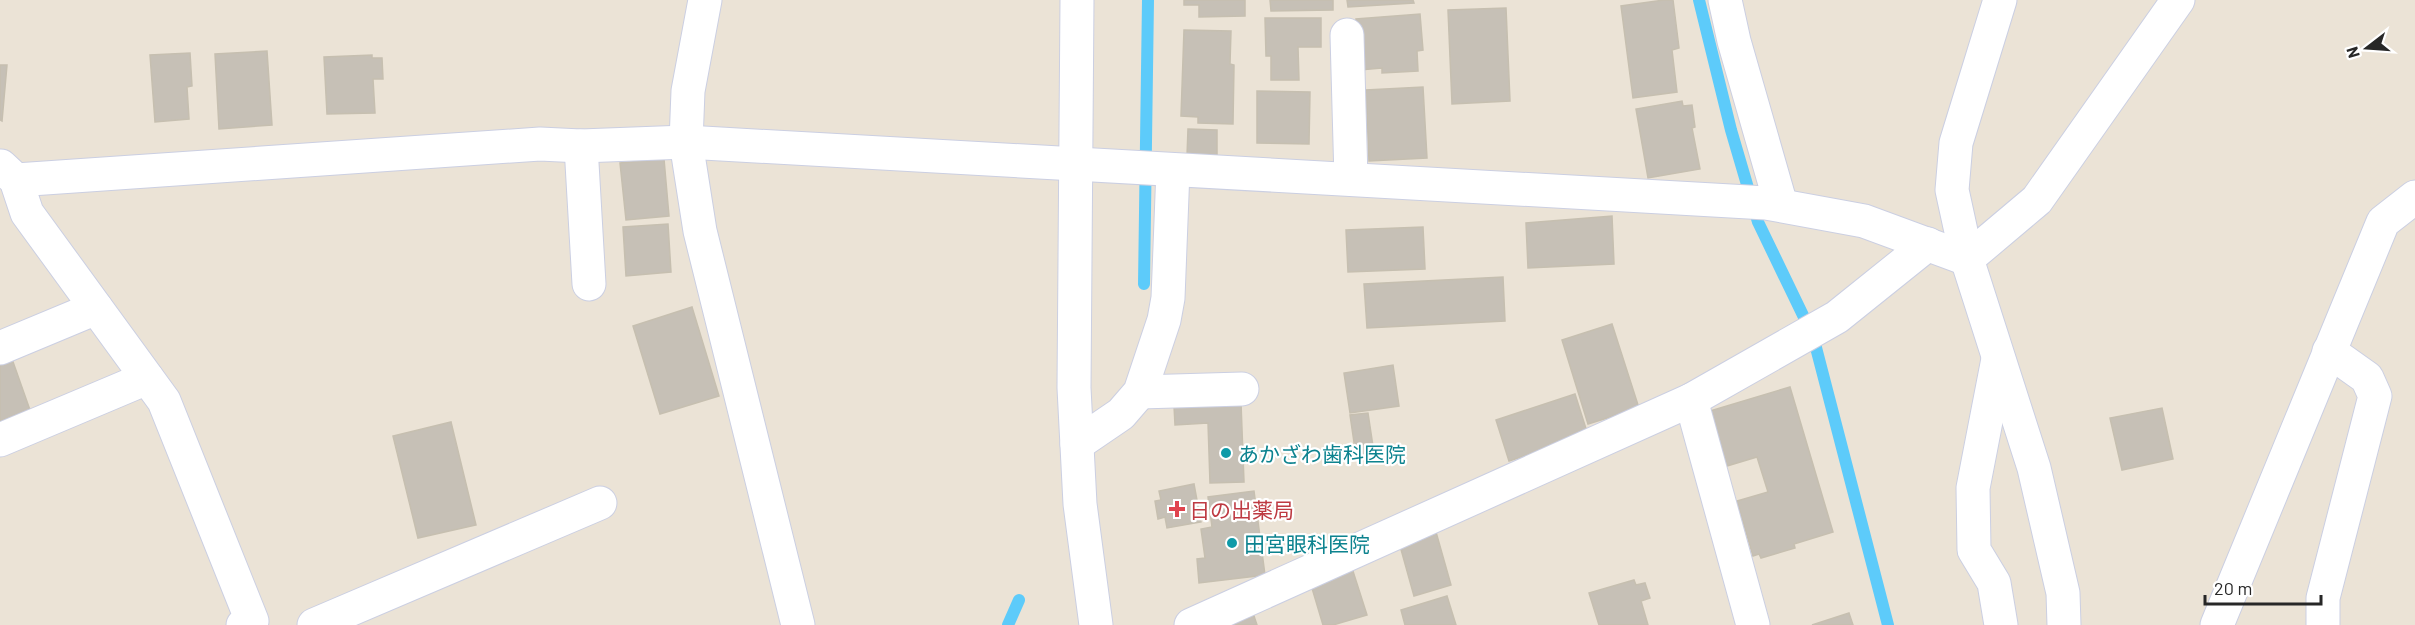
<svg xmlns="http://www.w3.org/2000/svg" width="2415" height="625" viewBox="0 0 2415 625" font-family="Barlow,'Noto Sans JP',sans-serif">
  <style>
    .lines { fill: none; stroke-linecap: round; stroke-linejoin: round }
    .stream { stroke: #5dcbfa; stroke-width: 12 }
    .building { fill: #c6c0b6; stroke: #c6bfb0; stroke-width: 1.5 }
    .street-casing { stroke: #cbcfe2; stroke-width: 35 }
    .secondary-casing { stroke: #cbcfe2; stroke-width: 35 }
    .street { stroke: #fff; stroke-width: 33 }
    .secondary { stroke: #fff; stroke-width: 33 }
    .culture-dot { fill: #0f9aa8; stroke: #fff; stroke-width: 2 }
    .health-dot { fill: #e0444e; stroke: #fff; stroke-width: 2 }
    .labels { text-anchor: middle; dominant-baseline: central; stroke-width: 4.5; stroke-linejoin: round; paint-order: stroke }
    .culture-label { font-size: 21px; fill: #0d838f; stroke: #fff; text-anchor: start }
    .health-label { font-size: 21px; fill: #be3a42; stroke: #fff; text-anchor: start }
  </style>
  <rect width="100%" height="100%" fill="#ebe3d6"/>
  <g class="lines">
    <g class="stream">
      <polyline points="1699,0 1731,130 1758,222 1813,336 1888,625"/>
      <polyline points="1144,284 1148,0"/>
      <polyline points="1008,625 1019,600"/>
    </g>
  </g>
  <g class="building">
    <polygon points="1184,0 1245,0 1245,16 1199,17 1199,5 1184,5"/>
    <polygon points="1270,0 1333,0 1333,10 1271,11"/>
    <polygon points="1347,0 1413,0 1414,3 1348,7"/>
    <polygon points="1664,0 1673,0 1679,48 1672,50 1677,92 1633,98 1621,6"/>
    <polygon points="1506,8 1510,101 1452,104 1448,10"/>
    <polygon points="1420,14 1423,50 1417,51 1418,71 1382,73 1382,68 1360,70 1356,19"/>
    <polygon points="1265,18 1321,18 1321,47 1298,47 1299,80 1271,80 1271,56 1266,56"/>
    <polygon points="1184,30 1231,31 1230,64 1234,65 1233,124 1198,123 1198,117 1181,116"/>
    <polygon points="267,51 272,125 219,129 215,54"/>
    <polygon points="190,53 192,86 187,87 189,119 155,122 150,55"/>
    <polygon points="372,55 372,58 382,58 383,79 373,79 375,113 327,114 324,57"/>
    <polygon points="0,65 7,65 2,121 0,120"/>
    <polygon points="1423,87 1427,158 1369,161 1366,90"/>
    <polygon points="1257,91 1310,92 1309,144 1257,143"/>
    <polygon points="1682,101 1683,106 1692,105 1695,127 1692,128 1700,169 1648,178 1636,109"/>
    <polygon points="1188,129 1217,130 1217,157 1187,156"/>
    <polygon points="664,159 669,216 626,220 620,163"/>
    <polygon points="1612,216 1614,264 1528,268 1526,223"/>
    <polygon points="668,224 671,272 626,276 623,227"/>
    <polygon points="1423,227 1425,269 1348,272 1346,230"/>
    <polygon points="1503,277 1505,321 1367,328 1364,284"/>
    <polygon points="692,307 719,396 660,414 633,326"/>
    <polygon points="1612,324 1639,408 1588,424 1562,340"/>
    <polygon points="12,359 30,410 0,421 0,364"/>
    <polygon points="1393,365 1399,406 1350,413 1344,373"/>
    <polygon points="1790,387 1833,532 1794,544 1795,548 1761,558 1759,554 1753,556 1737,501 1768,492 1757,457 1727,466 1710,411"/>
    <polygon points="1575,394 1588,435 1509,461 1496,420"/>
    <polygon points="1241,403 1244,482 1210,483 1208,423 1175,425 1174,406"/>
    <polygon points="2162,408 2173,459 2122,470 2110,418"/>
    <polygon points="1368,413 1374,453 1356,456 1350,415"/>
    <polygon points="451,422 476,525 418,538 393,436"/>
    <polygon points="1194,484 1201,522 1167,528 1165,517 1158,519 1155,501 1161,500 1159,491"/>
    <polygon points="1254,491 1265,575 1199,583 1197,559 1205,558 1201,529 1212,527 1208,497"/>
    <polygon points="1434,525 1451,585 1414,596 1397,535"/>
    <polygon points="1351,565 1367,615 1333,625 1323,625 1309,578"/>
    <polygon points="1634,580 1636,585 1645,583 1650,598 1641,601 1648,625 1599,625 1589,593"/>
    <polygon points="1447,596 1456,625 1405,625 1401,610"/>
    <polygon points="1252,610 1257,625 1211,625"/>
    <polygon points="1849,613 1853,625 1812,625"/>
  </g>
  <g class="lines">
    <g class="street-casing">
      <g id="street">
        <polyline points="705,0 688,91 686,142 700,231 798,625"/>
        <polyline points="1725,0 1734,41 1781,205"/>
        <polyline points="2000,0 1956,143 1952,190 1967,259 2034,468 2063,593 2064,625"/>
        <polyline points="1347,35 1351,179"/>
        <polyline points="581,146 589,284"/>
        <polyline points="1,166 16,180 27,213 164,401 252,621 243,625"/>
        <polyline points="16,180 540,144 581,146 686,142 1766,203 1864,221 1967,259"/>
        <polyline points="1967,259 2037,200 2178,0"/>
        <polyline points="0,348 96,308"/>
        <polyline points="1998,359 1973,488 1974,550 1994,583 2001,625"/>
        <polyline points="1140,392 1242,389"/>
        <polyline points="1691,400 1753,625"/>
        <polyline points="0,440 147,378"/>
        <polyline points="1077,444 1121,414 1140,392 1164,320 1168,298 1173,170"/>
        <polyline points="314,625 600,503"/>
        <polyline points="1191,625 1691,400 1837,317 1928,244"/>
        <polyline points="2217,625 2383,222 2415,197"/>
        <polyline points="2323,625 2323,598 2375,396 2367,378 2329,351"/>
      </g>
    </g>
    <g class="secondary-casing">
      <polyline id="secondary" points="1077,0 1074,388 1080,504 1096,625"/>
    </g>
    <use href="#street" class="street"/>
    <use href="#secondary" class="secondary"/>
  </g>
  <g class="culture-dot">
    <circle cx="1226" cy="453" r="6"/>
    <circle cx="1232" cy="543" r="6"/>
  </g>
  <path class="health-dot" d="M1174 500h6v6h6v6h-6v6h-6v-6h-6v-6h6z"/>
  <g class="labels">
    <g class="culture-label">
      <text x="1238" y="453">あかざわ歯科医院</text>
      <text x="1244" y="543">田宮眼科医院</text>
    </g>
    <g class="health-label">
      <text x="1189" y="509">日の出薬局</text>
    </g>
  </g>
  <g transform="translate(2367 48) rotate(253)" stroke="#ffffff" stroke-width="4.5" paint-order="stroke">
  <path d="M0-4.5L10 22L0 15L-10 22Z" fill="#272727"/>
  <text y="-9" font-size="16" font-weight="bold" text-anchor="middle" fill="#272727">N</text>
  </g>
  <path d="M2205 595v9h116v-9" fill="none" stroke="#272727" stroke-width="3"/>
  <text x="2214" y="595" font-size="18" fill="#272727" stroke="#ffffff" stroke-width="4.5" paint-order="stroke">20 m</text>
</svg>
